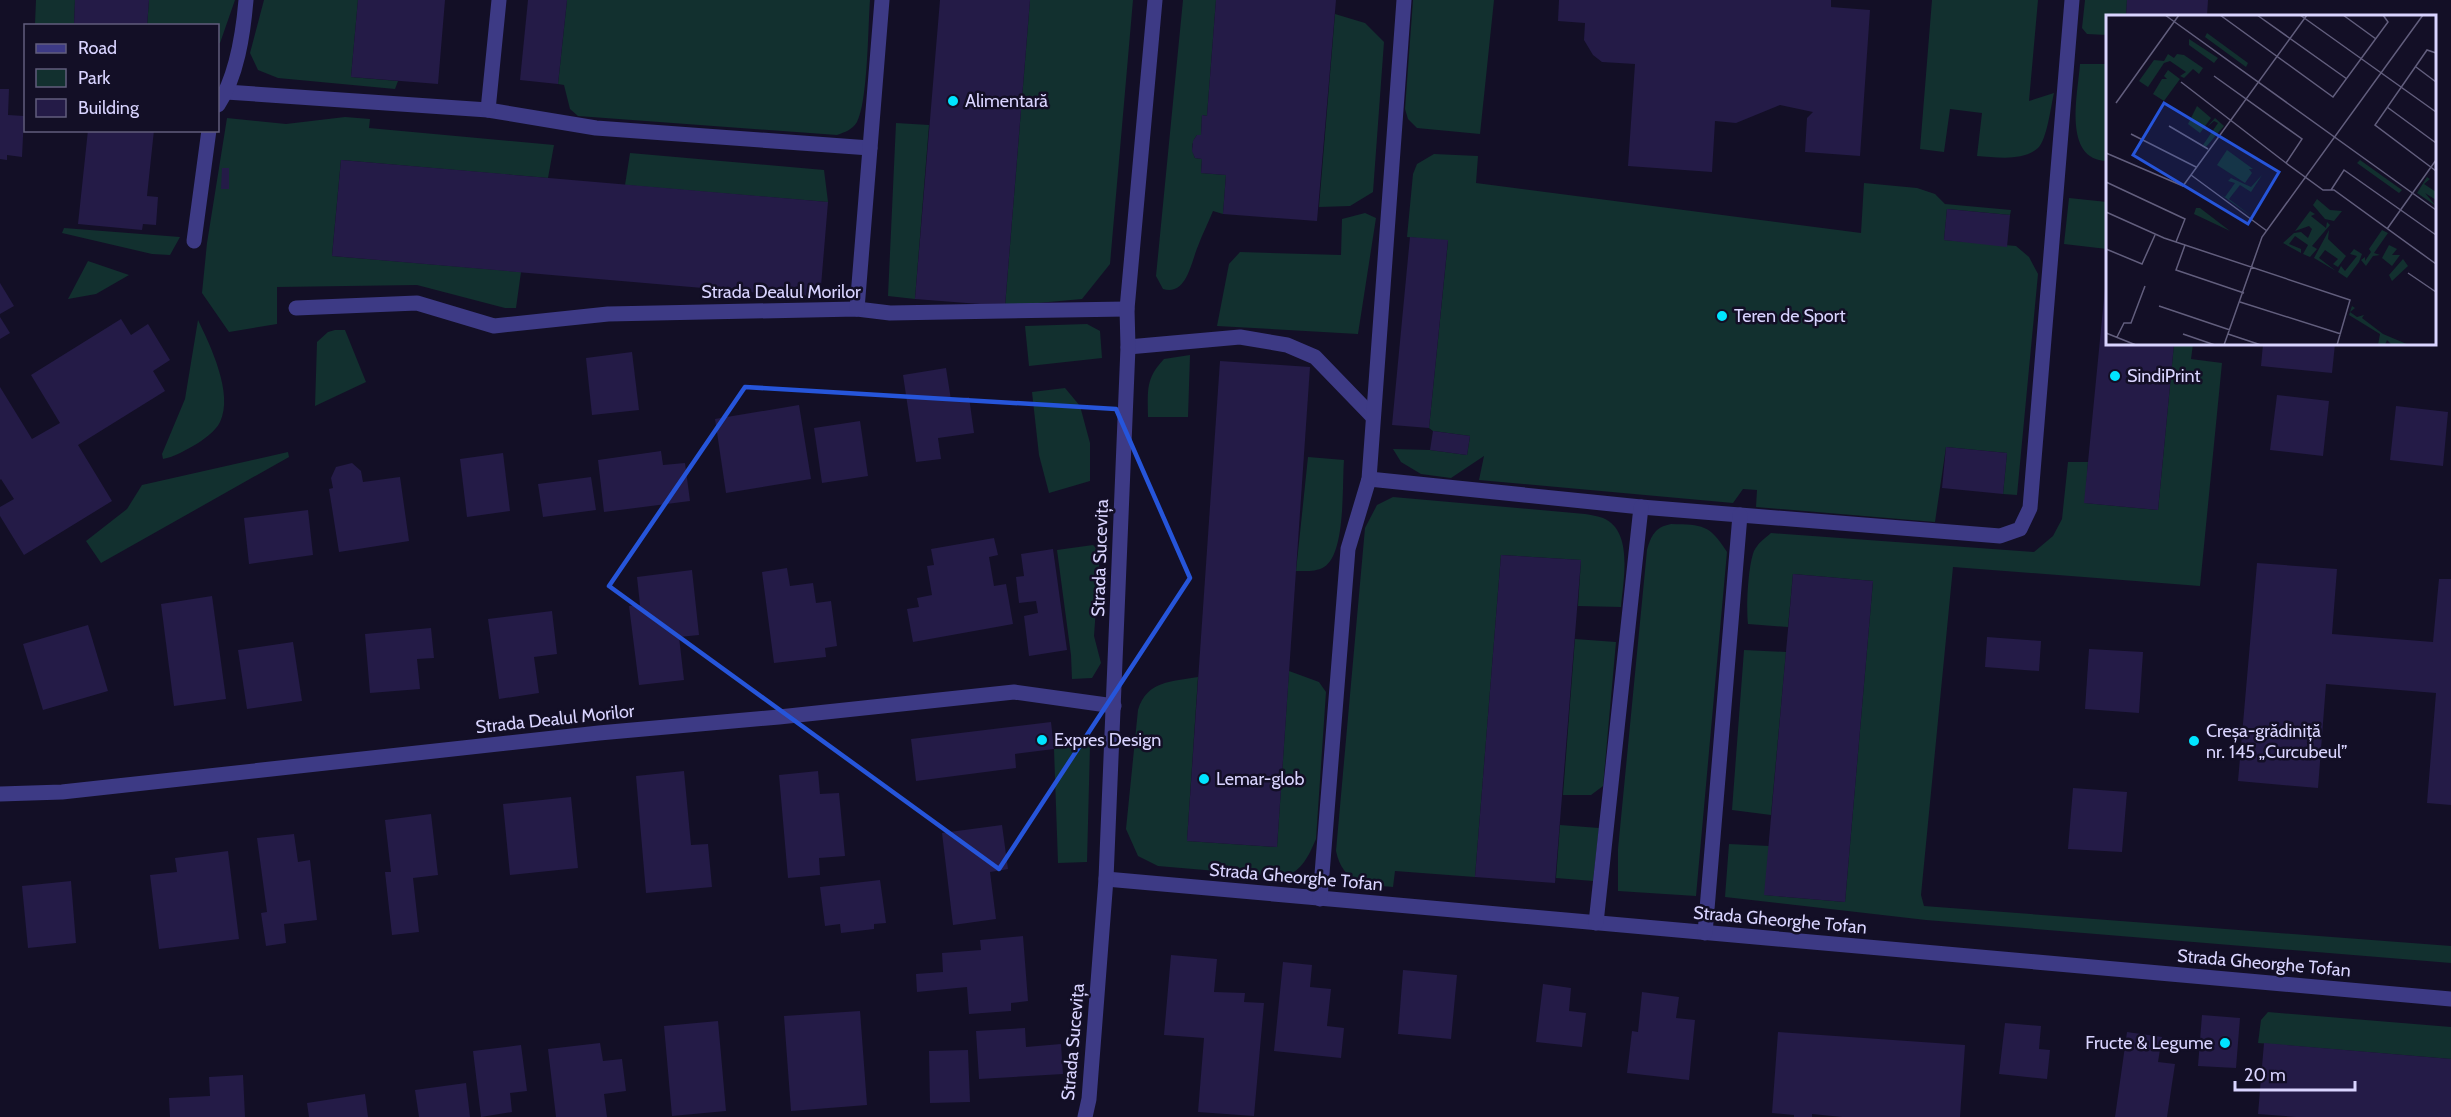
<svg xmlns="http://www.w3.org/2000/svg" width="2451" height="1117" viewBox="0 0 2451 1117" font-family="Cabin,sans-serif">
  <style>
    .green { fill: #12302f }
    .building { fill: #241b47 }
    .lines { fill: none; stroke-linecap: round; stroke-linejoin: round }
    .minor { stroke: #3d3a85; stroke-width: 15 }
    .marked { fill: none; stroke: #2655da; stroke-width: 4.5; stroke-linejoin: round }
    .poi-dot { fill: #00e5ff; stroke: #130f26; stroke-width: 2 }
    .labels { text-anchor: middle; dominant-baseline: central; stroke-width: 5; stroke-linejoin: round; paint-order: stroke }
    .poi-label { font-size: 18px; fill: #d9d4ff; stroke: #130f26; text-anchor: start }
    .street-label { font-size: 18px; fill: #d9d4ff; stroke: #130f26 }
    .inset-road { fill: none; stroke: #625e7d; stroke-width: 1.5 }
    .view { fill: #2655da; fill-opacity: 0.15; stroke: #2655da; stroke-width: 3 }
    .inset-edge { fill: none; stroke: #d9d4ff; stroke-width: 3 }
  </style>
  <rect width="100%" height="100%" fill="#130f26"/>
  <g class="green">
    <polygon points="36,0 75,0 74,25 35,24"/>
    <polygon points="149,0 235,0 220,43 218,43 218,26 147,26"/>
    <polygon points="264,0 358,0 351,77 398,81 395,89 278,78 258,70 250,53"/>
    <path d="M567,0H870C868,27 868,102 857,122C852,130 845,132 837,135L578,116L570,109L564,85L558,84Z"/>
    <polygon points="1030,0 1133,0 1110,264 1082,299 1005,306"/>
    <path d="M1183,0H1216L1207,116L1202,115L1201,135H1197C1191,143 1191,149 1195,158L1202,159L1201,173L1226,175L1223,214L1213,211C1208,223 1202,235 1198,246C1191,262 1187,296 1163,289L1156,276Z"/>
    <polygon points="1413,0 1494,0 1480,134 1417,128 1408,119 1405,109"/>
    <path d="M1932,0H2038L2029,101L2054,93C2051,105 2047,140 2038,148C2023,162 1995,157 1977,156L1982,113L1950,109L1944,152L1920,149Z"/>
    <polygon points="2085,0 2127,0 2126,16 2108,16 2107,35 2087,34 2082,28"/>
    <polygon points="1335,14 1365,23 1384,42 1373,192 1350,206 1319,207"/>
    <path d="M2080,64H2107V161C2062,160 2078,93 2080,64Z"/>
    <polygon points="345,117 370,119 369,128 554,145 548,178 341,160 332,256 521,272 516,308 505,308 417,285 277,287 277,324 229,332 202,293 207,243 227,118 286,124"/>
    <polygon points="896,123 929,125 915,299 888,296"/>
    <polygon points="630,153 824,170 828,202 625,185"/>
    <polygon points="1434,154 1478,156 1476,183 1861,233 1864,183 1917,188 1935,194 1945,204 2011,210 2010,215 1947,209 1944,240 2016,246 2029,257 2038,274 2017,495 2003,494 2007,453 1946,447 1935,522 1756,507 1757,490 1743,489 1733,503 1479,480 1484,456 1451,478 1421,474 1401,462 1393,449 1430,450 1467,455 1470,436 1433,431 1429,428 1448,241 1407,237 1413,174 1417,164"/>
    <polygon points="2069,198 2107,202 2107,249 2064,244"/>
    <polygon points="1365,213 1376,218 1358,334 1217,326 1229,264 1240,252 1341,255 1342,219"/>
    <polygon points="64,228 180,237 170,255 152,254 62,233"/>
    <polygon points="88,261 129,275 96,294 68,299"/>
    <path d="M198,320C210,345 234,394 220,422C216,431 202,441 193,446C182,452 174,457 163,459L162,454L185,399Z"/>
    <polygon points="1087,324 1100,331 1102,358 1029,366 1025,326"/>
    <polygon points="335,330 345,330 366,382 315,406 317,342 328,332"/>
    <path d="M2174,344H2193L2191,359L2222,363L2200,586L1953,567L1921,895L1924,906L2451,946V963L1926,920L1725,897L1729,844L1769,846L1765,895L1845,902L1873,581L1793,574L1788,627L1748,624C1746,608 1748,566 1754,551C1758,543 1764,539 1771,533L2034,552L2053,536L2062,519L2068,462H2088L2085,503L2158,510Z"/>
    <path d="M1190,355L1188,417H1148C1148,391 1145,379 1164,359Z"/>
    <polygon points="1065,388 1080,406 1090,443 1090,481 1049,493 1039,455 1032,392"/>
    <polygon points="288,452 289,457 101,563 86,541 127,509 142,485"/>
    <path d="M1308,457L1344,460C1342,484 1346,554 1324,567C1316,572 1305,571 1296,571Z"/>
    <path d="M1393,497L1585,514C1591,515 1598,516 1603,518C1634,531 1623,581 1621,607L1578,606L1581,560L1501,555L1475,877L1395,871L1393,887C1364,885 1343,883 1336,851L1365,528L1377,505Z"/>
    <path d="M1671,524C1703,525 1709,524 1727,552L1696,896L1618,891V849L1647,550C1651,536 1655,527 1671,524Z"/>
    <polygon points="1093,545 1100,552 1094,636 1101,663 1092,678 1072,679 1071,655 1057,550"/>
    <polygon points="1575,639 1616,642 1603,786 1591,795 1563,795"/>
    <polygon points="1744,650 1786,652 1771,815 1732,810"/>
    <path d="M1289,671L1319,682L1326,692L1316,839C1308,857 1303,869 1285,877L1158,866L1138,856L1126,829L1138,710C1147,680 1172,682 1198,677L1187,841L1277,847Z"/>
    <polygon points="1090,745 1087,862 1058,863 1054,749"/>
    <polygon points="1560,825 1599,828 1593,881 1556,878"/>
    <polygon points="2268,1012 2451,1027 2451,1059 2258,1043 2261,1020"/>
  </g>
  <g class="building">
    <polygon points="75,0 149,0 147,26 74,26"/>
    <polygon points="358,0 445,0 438,84 351,77"/>
    <polygon points="528,0 567,0 558,84 520,80"/>
    <polygon points="940,0 1030,0 1005,306 915,299"/>
    <polygon points="1216,0 1336,0 1317,221 1223,214 1226,175 1201,173 1202,159 1195,158 1192,151 1193,141 1197,135 1201,135 1202,115 1207,116"/>
    <polygon points="1559,0 1831,0 1831,7 1870,10 1860,156 1805,152 1807,118 1813,112 1780,105 1736,123 1715,121 1712,172 1628,166 1635,64 1602,62 1593,55 1584,40 1585,23 1558,21"/>
    <polygon points="2127,0 2208,0 2207,16 2126,16"/>
    <polygon points="0,89 9,89 8,115 24,116 22,157 7,155 7,160 0,159"/>
    <polygon points="88,130 154,130 147,196 158,197 156,225 143,224 142,230 78,224"/>
    <polygon points="341,160 828,202 820,298 332,256"/>
    <polygon points="222,168 229,168 229,189 221,189"/>
    <polygon points="1947,209 2010,215 2007,247 1944,240"/>
    <polygon points="1410,237 1448,240 1429,428 1392,425"/>
    <polygon points="2106,278 2108,344 2174,344 2158,510 2084,503"/>
    <polygon points="0,283 14,306 0,314"/>
    <polygon points="0,317 10,333 0,339"/>
    <polygon points="121,319 131,335 148,324 170,360 153,371 165,391 78,445 112,501 24,555 0,516 0,507 14,499 1,479 0,480 0,387 32,439 60,423 31,375"/>
    <polygon points="2263,344 2335,344 2332,373 2261,366"/>
    <polygon points="632,352 639,410 592,415 586,358"/>
    <polygon points="1220,361 1310,367 1277,847 1187,841"/>
    <polygon points="946,368 951,400 969,397 974,433 938,438 941,459 916,462 903,375"/>
    <polygon points="2277,395 2329,401 2323,456 2270,450"/>
    <polygon points="799,405 811,479 726,493 715,419"/>
    <polygon points="2396,406 2448,412 2443,466 2390,460"/>
    <polygon points="860,421 868,476 822,483 814,428"/>
    <polygon points="1433,431 1470,436 1467,455 1430,450"/>
    <polygon points="1946,447 2007,453 2003,494 1942,488"/>
    <polygon points="661,451 663,465 685,463 690,501 604,512 598,460"/>
    <polygon points="503,453 510,511 467,517 460,459"/>
    <polygon points="352,463 361,471 363,482 400,477 409,541 339,552 329,489 333,488 331,478 336,467"/>
    <polygon points="591,477 596,510 543,517 538,484"/>
    <polygon points="308,510 313,555 249,564 244,518"/>
    <polygon points="994,538 998,555 989,557 994,586 1006,584 1013,624 913,642 907,609 919,607 917,598 932,595 927,566 934,565 931,549"/>
    <polygon points="1053,549 1067,650 1029,656 1024,616 1038,613 1036,601 1019,603 1016,577 1024,576 1021,554"/>
    <polygon points="1501,555 1581,560 1555,883 1475,877"/>
    <polygon points="2257,563 2337,569 2332,634 2433,642 2439,579 2451,579 2451,805 2427,803 2436,693 2326,684 2318,788 2238,781"/>
    <polygon points="787,568 790,586 813,583 816,603 831,601 837,646 825,648 826,657 774,663 762,572"/>
    <polygon points="692,570 699,635 679,637 684,680 639,685 629,606 640,605 637,577"/>
    <polygon points="1793,574 1873,581 1845,902 1764,895"/>
    <polygon points="212,596 226,699 174,706 161,604"/>
    <polygon points="552,611 557,654 534,657 539,693 499,699 488,619"/>
    <polygon points="88,625 108,691 43,710 23,644"/>
    <polygon points="431,628 434,658 417,659 420,689 370,693 365,634"/>
    <polygon points="1987,637 2041,641 2039,671 1985,667"/>
    <polygon points="293,642 302,701 247,709 238,650"/>
    <polygon points="2089,649 2143,652 2139,713 2085,709"/>
    <polygon points="1051,722 1054,749 1015,754 1016,768 916,781 911,739"/>
    <polygon points="684,771 691,845 708,844 712,887 646,893 636,776"/>
    <polygon points="818,771 820,794 839,793 845,856 819,858 820,875 788,878 779,775"/>
    <polygon points="2073,788 2127,792 2122,852 2068,849"/>
    <polygon points="571,797 578,868 510,875 503,804"/>
    <polygon points="431,814 438,875 413,878 419,932 392,935 385,872 391,872 385,820"/>
    <polygon points="1002,825 1008,869 990,872 996,919 953,925 942,833"/>
    <polygon points="294,834 298,862 310,860 317,920 284,924 286,943 266,946 261,913 267,912 257,838"/>
    <polygon points="228,851 239,939 159,949 150,875 177,872 175,858"/>
    <polygon points="880,880 886,923 874,924 874,929 841,933 840,924 825,926 820,887"/>
    <polygon points="71,881 76,943 28,948 22,886"/>
    <polygon points="1023,936 1028,1001 1011,1003 1011,1011 969,1014 967,987 917,992 916,974 943,972 942,953 981,950 980,940"/>
    <polygon points="1171,955 1217,959 1214,992 1245,993 1244,1002 1264,1003 1254,1116 1198,1112 1204,1038 1164,1035"/>
    <polygon points="1283,962 1312,965 1310,987 1331,989 1327,1026 1344,1028 1341,1058 1274,1051"/>
    <polygon points="1403,970 1457,975 1451,1039 1398,1034"/>
    <polygon points="1543,984 1571,988 1569,1011 1586,1013 1582,1047 1536,1042"/>
    <polygon points="1642,992 1679,997 1676,1018 1695,1020 1689,1080 1627,1073 1632,1031 1638,1032"/>
    <polygon points="860,1011 867,1105 791,1111 784,1016"/>
    <polygon points="2202,1015 2240,1018 2236,1068 2198,1066"/>
    <polygon points="718,1021 726,1111 672,1116 664,1026"/>
    <polygon points="2005,1023 2041,1026 2039,1049 2050,1050 2047,1079 1999,1074"/>
    <polygon points="1025,1028 1026,1047 1061,1044 1063,1074 979,1079 976,1031"/>
    <polygon points="1778,1032 1965,1045 1960,1117 1842,1117 1812,1114 1812,1117 1794,1117 1794,1115 1772,1113"/>
    <polygon points="2127,1032 2162,1037 2158,1062 2175,1064 2167,1117 2115,1117"/>
    <polygon points="600,1043 603,1061 622,1059 626,1091 604,1094 607,1117 556,1117 548,1049"/>
    <polygon points="2264,1043 2451,1059 2451,1117 2296,1117 2258,1114"/>
    <polygon points="521,1045 527,1091 510,1093 512,1112 481,1117 473,1051"/>
    <polygon points="968,1050 970,1102 930,1103 929,1051"/>
    <polygon points="243,1075 245,1117 170,1117 169,1098 210,1096 209,1077"/>
    <polygon points="466,1083 470,1117 419,1117 415,1090"/>
    <polygon points="365,1094 368,1117 309,1117 307,1103"/>
  </g>
  <g class="lines">
    <g class="minor">
      <polyline points="226,92 488,110 596,128 870,148"/>
      <path d="M218,105C237,76 243,35 246,0"/>
      <polyline points="488,110 499,0"/>
      <polyline points="194,241 209,130"/>
      <polyline points="296,308 417,303 494,326 608,314 857,309 890,313 1127,309"/>
      <polyline points="857,309 882,0"/>
      <polyline points="1128,347 1240,337 1287,345 1315,357 1373,417"/>
      <polyline points="1369,479 1641,507 2000,536 2020,529 2030,508 2072,0"/>
      <polyline points="0,794 62,792 599,733 779,717 1014,692 1114,706"/>
      <polyline points="1106,879 2451,999"/>
      <polyline points="1320,899 1348,549 1369,479 1404,0"/>
      <polyline points="1596,923 1641,507"/>
      <polyline points="1705,933 1740,515"/>
      <polyline points="1085,1117 1089,1099 1106,879 1128,347 1127,309 1155,0"/>
    </g>
  </g>
  <path class="marked" d="M745,387L1116,409L1190,578L999,869L609,586Z"/>
  <g class="poi-dot">
    <circle cx="953" cy="101" r="6"/>
    <circle cx="1722" cy="316" r="6"/>
    <circle cx="2115" cy="376" r="6"/>
    <circle cx="1042" cy="740" r="6"/>
    <circle cx="2194" cy="741" r="6"/>
    <circle cx="1204" cy="779" r="6"/>
    <circle cx="2225" cy="1043" r="6"/>
  </g>
  <g class="labels">
    <g class="poi-label">
      <text x="965" y="101">Alimentară</text>
      <text x="1734" y="316">Teren de Sport</text>
      <text x="2127" y="376">SindiPrint</text>
      <text x="2206" y="731">Creșa-grădiniță<tspan x="2206" dy="21">nr. 145 „Curcubeul”</tspan></text>
      <text x="1054" y="740">Expres Design</text>
      <text x="1216" y="779">Lemar-glob</text>
      <text x="2213" y="1043" text-anchor="end">Fructe &amp; Legume</text>
    </g>
    <g class="street-label">
      <text x="781" y="292">Strada Dealul Morilor</text>
      <text transform="translate(1100 558) rotate(-88)">Strada Sucevița</text>
      <text transform="translate(555 719) rotate(-6)">Strada Dealul Morilor</text>
      <text transform="translate(1296 877) rotate(5)">Strada Gheorghe Tofan</text>
      <text transform="translate(1780 920) rotate(5)">Strada Gheorghe Tofan</text>
      <text transform="translate(2264 963) rotate(5)">Strada Gheorghe Tofan</text>
      <text transform="translate(1073 1042) rotate(-85)">Strada Sucevița</text>
    </g>
  </g>
  <g transform="translate(2106 15)">
    <rect width="330" height="330" fill="#130f26"/>
    <path d="M101,18L142,48L140,52L99,22ZM83,24L112,43L108,48L83,30ZM62,39L68,43L71,39L78,40L97,53L93,59L87,54L78,63L74,61L80,57L64,46L58,48L42,72L33,66L48,45L58,46ZM62,55L74,64L58,86L47,79L56,64H61L58,61ZM91,91L105,103L94,118L82,109ZM109,103L118,111L100,132L97,130L112,108L108,106L101,112ZM121,135L147,154H143L146,158L139,168L111,150ZM254,145L296,175L293,178L251,148ZM156,160L145,177L134,170L123,184L148,203L114,179L119,182L129,168L122,166L125,163L145,172ZM321,162L324,164L318,169L330,177V185L319,178L330,191L311,178ZM211,184L224,195L236,196L228,206L219,204L207,190ZM90,193H94L124,216L88,199ZM204,196L209,199L205,201L220,213L221,207L224,210L206,231L211,234L204,242L197,239L202,230L189,221L183,229L195,234V238L177,228L188,218L195,217L202,223L206,214L203,211L189,216ZM223,215L222,224L240,241L232,252L227,249L232,244L219,235L213,243L230,256L208,243ZM276,215L282,218L268,238L274,240L267,241L260,251L255,245L259,242V246L265,237L263,234ZM283,230L291,234L286,240H294L286,251L276,243ZM248,234L256,239L253,247L241,263L232,257L235,251L239,256L251,241L244,239ZM297,244L302,251L286,266L283,260ZM246,291L249,293L244,297L251,302L258,300L256,303L277,319L303,330H286L281,325L279,330H272L274,319L243,300Z" fill="#12302f"/>
    <path class="inset-road" d="M59,0L330,195M114,0L227,82L282,7L277,0M151,0L241,64M194,0L330,97M237,0L270,24M330,38L321,35L269,110L330,156M310,52L330,67M108,61L196,124L180,148M75,67L180,148L217,175H228L330,249M10,88L73,0M281,92L330,128M63,111L102,134M25,119L90,152M0,138L77,171L201,0M85,160L161,216M0,167L79,204L70,227M225,175L238,155L330,220M0,197L58,223L244,285L231,330M281,214L330,145M79,230L70,255L138,278M0,234L36,249L49,220M302,258L330,277M134,287L235,319M53,291L124,315M0,318L30,330M77,319L109,330M122,319L155,330M11,322L18,308H25L39,271M118,330L156,222L317,0"/>
    <path class="view" d="M58,88L173,157L142,209L27,140Z"/>
    <rect width="330" height="330" class="inset-edge"/>
  </g>
  <rect x="24" y="24" width="195" height="108" fill="#130f26" stroke="#625e7d" stroke-width="1.5"/>
  <rect x="36" y="44" width="30" height="9" fill="#3d3a85" stroke="#625e7d" stroke-width="1.5"/>
  <text x="78" y="54" font-size="18" fill="#d9d4ff">Road</text>
  <rect x="36" y="69" width="30" height="18" fill="#12302f" stroke="#625e7d" stroke-width="1.5"/>
  <text x="78" y="84" font-size="18" fill="#d9d4ff">Park</text>
  <rect x="36" y="99" width="30" height="18" fill="#241b47" stroke="#625e7d" stroke-width="1.5"/>
  <text x="78" y="114" font-size="18" fill="#d9d4ff">Building</text>
  <path d="M2235 1081v9h120v-9" fill="none" stroke="#d9d4ff" stroke-width="3"/>
  <text x="2244" y="1081" font-size="18" fill="#d9d4ff" stroke="#130f26" stroke-width="4.5" paint-order="stroke">20 m</text>
</svg>
